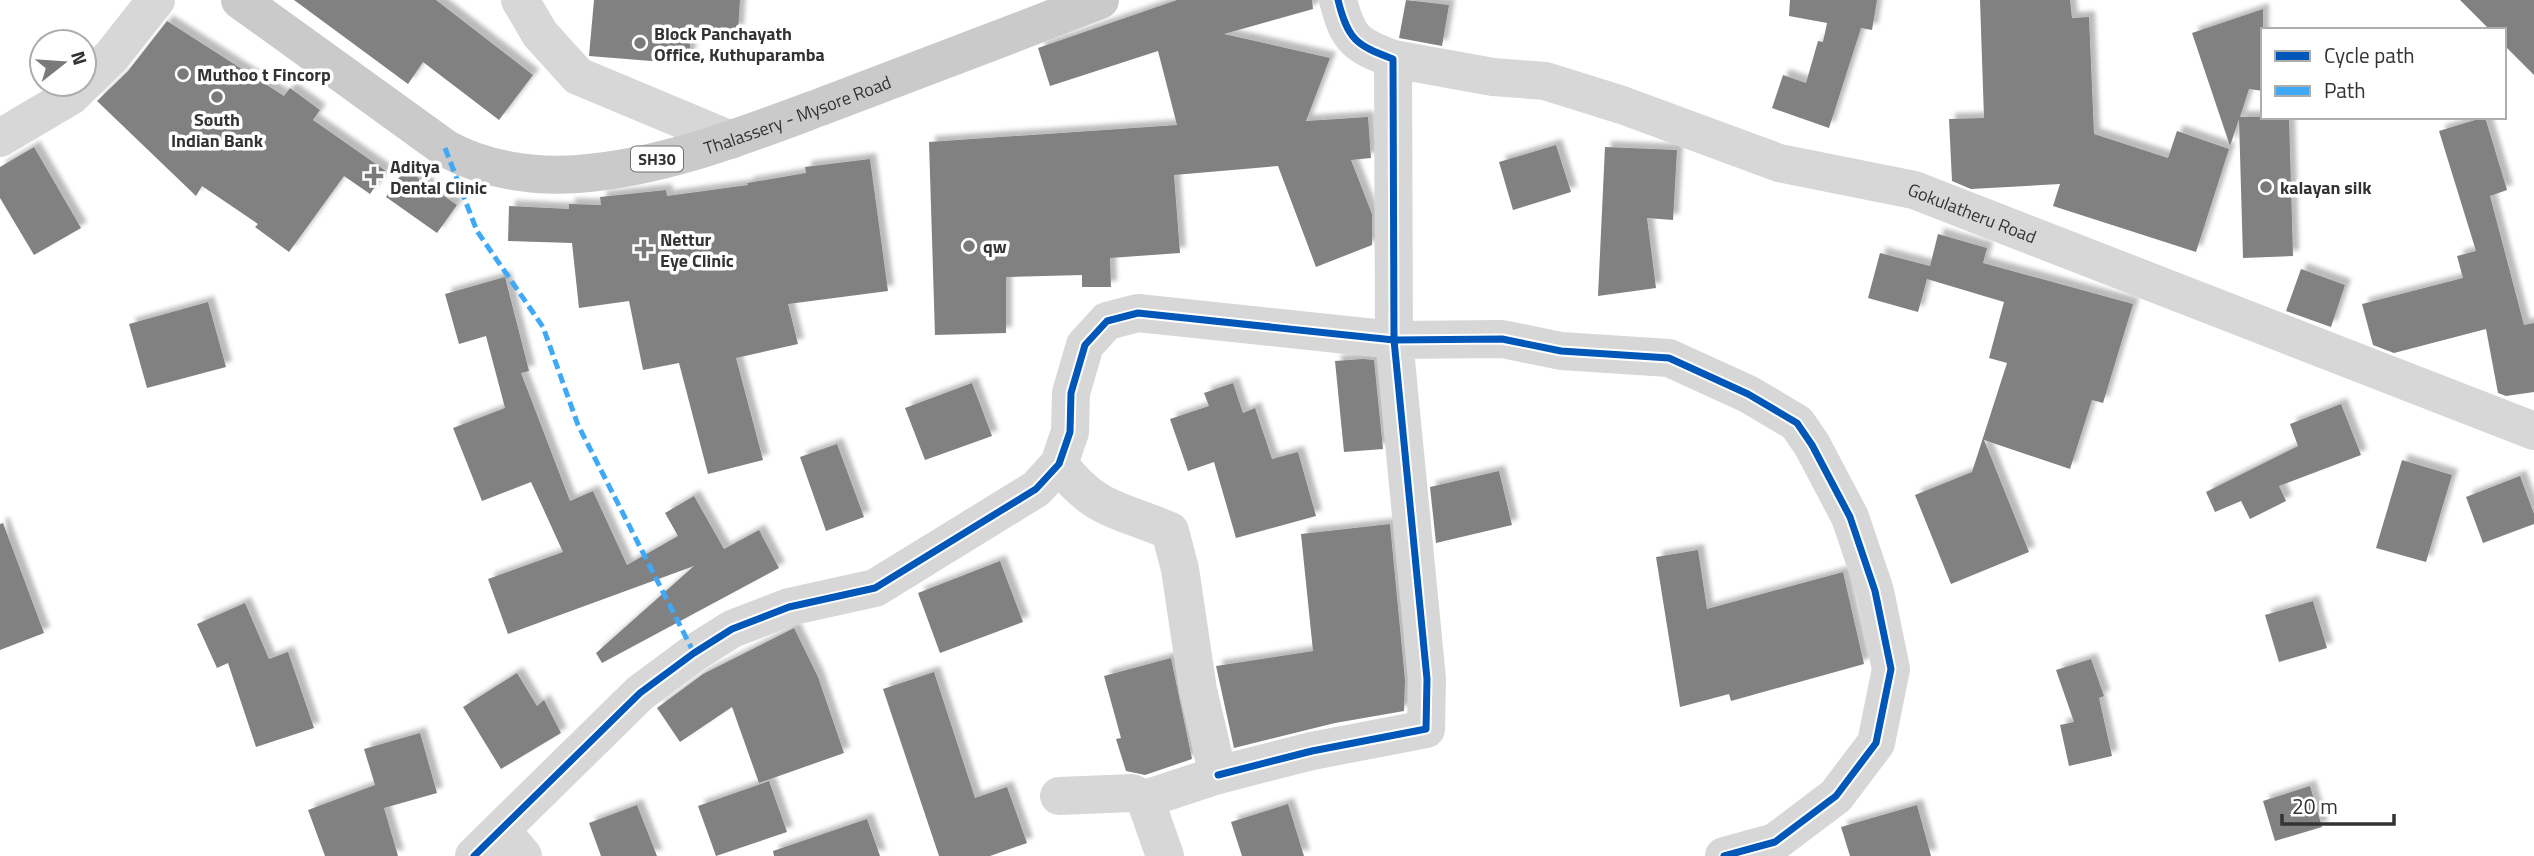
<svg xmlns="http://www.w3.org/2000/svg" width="2534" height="856" viewBox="0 0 2534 856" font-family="'Titillium Web',sans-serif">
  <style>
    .building { fill: #818181; filter: url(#shadow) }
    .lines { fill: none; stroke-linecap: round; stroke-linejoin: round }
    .minor { stroke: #d7d7d7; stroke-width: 38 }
    .major { stroke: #cacaca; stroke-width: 38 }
    .quiet { stroke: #3fa9f5; stroke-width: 5; stroke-dasharray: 10 5; stroke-linecap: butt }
    .cycleway-casing { stroke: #fff; stroke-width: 11 }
    .cycleway { stroke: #0057b8; stroke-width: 7 }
    .poi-dot { fill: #7a7a7a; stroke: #fff; stroke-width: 2.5 }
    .labels { text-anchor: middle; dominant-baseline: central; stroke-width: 7; stroke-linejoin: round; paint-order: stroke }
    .shield { fill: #fff; stroke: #707070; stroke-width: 2 }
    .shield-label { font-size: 16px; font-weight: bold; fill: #333 }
    .poi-label { font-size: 18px; font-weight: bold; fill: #333; stroke: #fff; text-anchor: start }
    .street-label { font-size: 18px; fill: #333; stroke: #fff }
  </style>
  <defs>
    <filter id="shadow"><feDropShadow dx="6" dy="-6" stdDeviation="2" flood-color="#0004"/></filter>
  </defs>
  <rect width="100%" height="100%" fill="#fff"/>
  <g class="building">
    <polygon points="294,0 436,0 533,75 499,120 423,62 408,84"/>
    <polygon points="594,0 740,0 738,31 691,28 689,64 589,56"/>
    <polygon points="1177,0 1312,0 1313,9 1224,34 1330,58 1306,121 1368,117 1371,158 1351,160 1372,214 1372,245 1316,267 1278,166 1174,175 1180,253 1110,258 1111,287 1082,287 1082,275 1006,277 1006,333 935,335 929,142 1177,125 1158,51 1050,86 1038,48"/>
    <polygon points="1406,0 1449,5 1442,46 1399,38"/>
    <polygon points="1790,0 1877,0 1872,30 1861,28 1829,128 1772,108 1783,75 1806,83 1818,41 1823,42 1827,23 1789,16"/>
    <polygon points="1980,0 2070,0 2072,18 2089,17 2094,134 2168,158 2177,131 2229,149 2196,252 2053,206 2060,184 1971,189 1952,181 1949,119 1984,118"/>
    <polygon points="2460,0 2534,0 2534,75 2504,45 2504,30 2490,30"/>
    <polygon points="2263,9 2263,91 2249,89 2240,117 2289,117 2293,256 2243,258 2239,119 2230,146 2192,33"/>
    <polygon points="167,21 284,96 290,88 320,110 313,120 386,171 370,194 344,176 289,252 255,227 258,224 202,186 196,196 97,101 128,71"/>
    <polygon points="2485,117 2507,190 2490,196 2524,325 2534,323 2534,392 2506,396 2498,393 2486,329 2394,353 2373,345 2362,304 2463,278 2457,256 2476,251 2439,131"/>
    <polygon points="1556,145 1571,192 1513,210 1499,162"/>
    <polygon points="34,147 81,228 34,255 0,198 0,167"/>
    <polygon points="1605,147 1677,150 1673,220 1647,218 1656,288 1598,296"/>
    <polygon points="870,159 888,291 788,304 798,344 736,358 763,460 708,474 679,363 643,370 629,301 579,308 572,243 508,241 509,206 569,209 569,204 601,205 600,197 666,190 667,196 748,185 747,183 806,173 805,167"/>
    <polygon points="405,169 457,205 437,233 386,197"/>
    <polygon points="1938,234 1987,248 1983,263 2133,304 2103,403 2092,400 2070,469 1984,440 2029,552 1951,584 1915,495 1972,472 2007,363 1989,358 2004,302 1927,279 1918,312 1868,298 1880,253 1930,266"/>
    <polygon points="2301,269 2345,285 2331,327 2286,311"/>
    <polygon points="505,277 529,371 521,373 570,501 593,491 627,565 678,536 665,513 694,496 724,549 759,530 779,568 602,663 596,653 694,566 508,634 488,579 563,552 531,482 482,501 453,428 505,408 486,336 459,344 445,294"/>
    <polygon points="208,302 226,367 147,388 129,324"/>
    <polygon points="1363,359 1374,360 1383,449 1344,452 1335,361"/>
    <polygon points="972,383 992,436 925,460 905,408"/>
    <polygon points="1233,383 1243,413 1255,408 1272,459 1298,452 1316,516 1236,538 1214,462 1188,471 1170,419 1209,406 1204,393"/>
    <polygon points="2341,404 2361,455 2279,486 2286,501 2250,519 2241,501 2215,512 2206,492 2298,446 2290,424"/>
    <polygon points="837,444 864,517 826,531 800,457"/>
    <polygon points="2402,460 2452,475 2426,562 2376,548"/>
    <polygon points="1499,471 1512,525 1436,543 1430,487"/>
    <polygon points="2520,476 2534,514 2534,524 2483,543 2466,497"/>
    <polygon points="3,523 44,633 0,650 0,524"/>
    <polygon points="1390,524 1405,680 1404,711 1335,723 1234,748 1216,666 1313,651 1301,534"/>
    <polygon points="1698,550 1707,609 1843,572 1864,664 1731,701 1729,694 1680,707 1656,557"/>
    <polygon points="1000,561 1023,622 940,653 918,593"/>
    <polygon points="2313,601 2327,648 2279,662 2265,615"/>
    <polygon points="245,603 269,659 288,652 314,728 256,747 228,663 217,668 197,624"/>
    <polygon points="794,628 818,677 844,753 759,783 732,707 680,742 657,708 703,674"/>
    <polygon points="1171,658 1192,759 1145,775 1126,771 1116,739 1121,738 1104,676"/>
    <polygon points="2091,659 2104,696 2099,698 2112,756 2069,766 2060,725 2074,722 2056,670"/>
    <polygon points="934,672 975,798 1007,787 1027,843 990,856 939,856 883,689"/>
    <polygon points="517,673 537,706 544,700 561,733 501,769 463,707"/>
    <polygon points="420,733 437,793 384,808 398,856 325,856 308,810 375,785 364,749"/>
    <polygon points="769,781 787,832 716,856 698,806"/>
    <polygon points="2310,786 2322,827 2275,841 2263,801"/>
    <polygon points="1288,804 1304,856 1242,856 1231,822"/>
    <polygon points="637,805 657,856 601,856 589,823"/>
    <polygon points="1917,805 1931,856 1850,856 1841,827"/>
    <polygon points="867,819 880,856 774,856 773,851"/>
  </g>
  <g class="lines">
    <g class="minor">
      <polyline points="520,0 540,34 578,76 731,140"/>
      <path id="s1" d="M1393,59L1493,77L1545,81L1622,105L1779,163L1914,190L2534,431"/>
      <polyline points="84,83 111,57 156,0"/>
      <polyline points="0,138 71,96 83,84"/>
      <path d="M1059,464C1096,512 1119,509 1170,531L1180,569L1198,690L1218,775L1145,799"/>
      <polyline points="1218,775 1312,751 1426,729 1427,679 1394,340 1502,339 1561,351 1669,358 1748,394 1797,423 1812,445 1850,517 1875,591 1891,669 1876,743 1836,796 1775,842 1724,856"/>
      <polyline points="1059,796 1132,793 1145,799 1165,856"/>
      <polyline points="502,831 523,856"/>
      <path d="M474,856L640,693L694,653L732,629L789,607L875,588L1036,489L1059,464L1070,432L1071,393L1085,345L1107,321L1138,313L1394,340L1393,59C1356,45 1348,40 1338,0"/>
    </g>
    <path class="major" id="s2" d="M240,0L445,148C484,170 533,177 578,174C662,168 745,135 823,106C916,71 1008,36 1100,0"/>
    <polyline class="quiet" points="445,148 477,231 543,327 578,425 694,653"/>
    <g class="cycleway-casing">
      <g id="cycleway">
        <polyline points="1218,775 1312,751 1426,729 1427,679 1394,340 1502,339 1561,351 1669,358 1748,394 1797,423 1812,445 1850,517 1875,591 1891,669 1876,743 1836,796 1775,842 1724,856"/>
        <path d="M474,856L640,693L694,653L732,629L789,607L875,588L1036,489L1059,464L1070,432L1071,393L1085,345L1107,321L1138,313L1394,340L1393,59C1356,45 1348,40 1338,0"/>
      </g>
    </g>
    <use href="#cycleway" class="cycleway"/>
  </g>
  <g class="poi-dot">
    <circle cx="640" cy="43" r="7"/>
    <circle cx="183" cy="74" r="7"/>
    <circle cx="217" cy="97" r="7"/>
    <path d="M370.5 165.5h7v7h7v7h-7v7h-7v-7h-7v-7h7z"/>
    <circle cx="2266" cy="187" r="7"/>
    <circle cx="969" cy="246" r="7"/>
    <path d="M640.5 238.5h7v7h7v7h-7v7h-7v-7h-7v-7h7z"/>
  </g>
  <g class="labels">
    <rect class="shield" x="631" y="146.5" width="52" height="25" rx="5"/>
    <g class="shield-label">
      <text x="657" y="159">SH30</text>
    </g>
    <g class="poi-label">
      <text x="654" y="33">Block Panchayath<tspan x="654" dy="21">Office, Kuthuparamba</tspan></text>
      <text x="197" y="74">Muthoo t Fincorp</text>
      <text x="217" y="119" text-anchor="middle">South<tspan x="217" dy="21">Indian Bank</tspan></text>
      <text x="390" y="166">Aditya<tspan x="390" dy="21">Dental Clinic</tspan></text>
      <text x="2280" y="187">kalayan silk</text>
      <text x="660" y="239">Nettur<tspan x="660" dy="21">Eye Clinic</tspan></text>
      <text x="983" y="246">qw</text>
    </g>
    <g class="street-label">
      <text stroke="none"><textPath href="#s2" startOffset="618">Thalassery - Mysore Road</textPath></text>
      <text stroke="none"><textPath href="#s1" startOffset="602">Gokulatheru Road</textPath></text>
    </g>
  </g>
  <rect x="2261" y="28" width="245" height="91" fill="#ffffff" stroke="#adadad" stroke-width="2"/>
  <rect x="2275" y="51" width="35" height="10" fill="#0057b8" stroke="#adadad" stroke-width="2"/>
  <text x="2324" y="63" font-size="21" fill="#333333">Cycle path</text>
  <rect x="2275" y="86" width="35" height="10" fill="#3fa9f5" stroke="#adadad" stroke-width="2"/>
  <text x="2324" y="98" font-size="21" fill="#333333">Path</text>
  <g transform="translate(63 63) rotate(73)"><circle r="33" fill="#ffffff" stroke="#adadad" stroke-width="2"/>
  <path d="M0-5L12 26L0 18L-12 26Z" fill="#7a7a7a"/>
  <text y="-10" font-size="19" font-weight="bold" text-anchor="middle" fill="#333333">N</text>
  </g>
  <path d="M2282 814v10h112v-10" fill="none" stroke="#333333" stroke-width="3.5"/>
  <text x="2292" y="814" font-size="21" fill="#333333" stroke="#ffffff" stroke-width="5" paint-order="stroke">20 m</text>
</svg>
